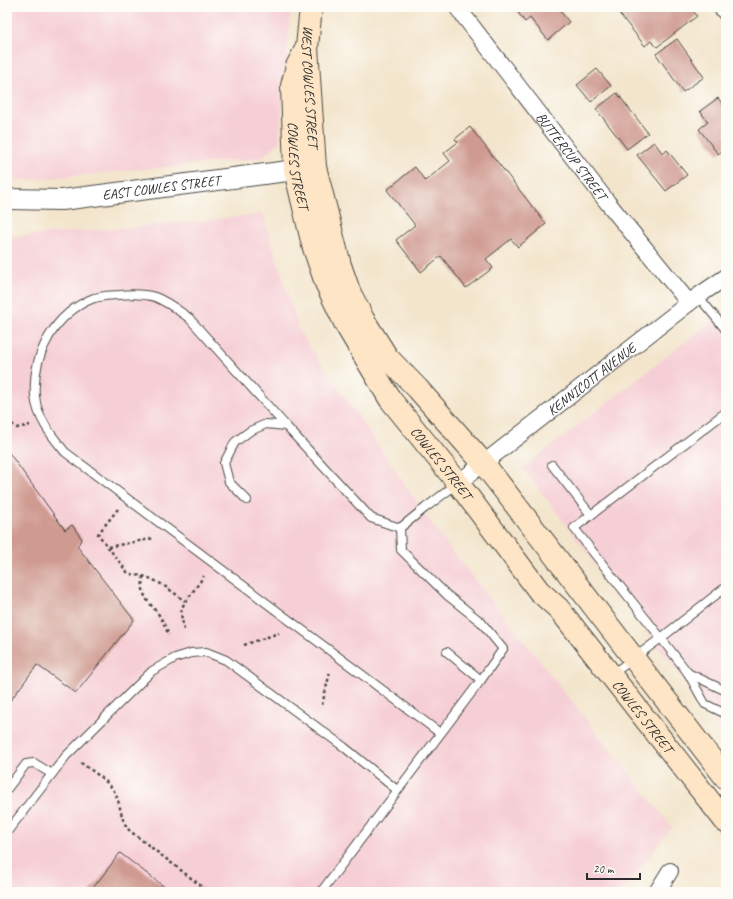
<svg xmlns="http://www.w3.org/2000/svg" width="733" height="899" viewBox="0 0 733 899" font-family="Caveat,sans-serif">
  <style>
    .built { fill: #f6cfd6 }
    .building { fill: #cf9a90 }
    .lines { fill: none; stroke-linecap: round; stroke-linejoin: round }
    .service-casing { stroke: #494743; stroke-width: 10 }
    .minor-casing { stroke: #494743; stroke-width: 18 }
    .tertiary-casing { stroke: #494743; stroke-width: 22 }
    .secondary-casing { stroke: #494743; stroke-width: 24 }
    .path { stroke: #494743; stroke-width: 2.5; stroke-dasharray: 3 3; stroke-linecap: butt }
    .service { stroke: #fff; stroke-width: 8 }
    .minor { stroke: #fff; stroke-width: 16 }
    .tertiary { stroke: #fff; stroke-width: 20 }
    .secondary { stroke: #fde5c5; stroke-width: 22 }
    .labels { text-anchor: middle; dominant-baseline: central; stroke-width: 4; stroke-linejoin: round; paint-order: stroke }
    .street-label { font-size: 14px; fill: #2b2b2b; stroke: #fdfcf7 }
  </style>
  <rect width="100%" height="100%" fill="#fdfcf7"/>
  <filter id="ink" filterUnits="userSpaceOnUse"><feTurbulence type="fractalNoise" baseFrequency=".025" numOctaves="2"/><feDisplacementMap in="SourceGraphic" scale="8" xChannelSelector="R" yChannelSelector="G"/><feConvolveMatrix kernelMatrix="1 2 1 2 8 2 1 2 1" color-interpolation-filters="sRGB"/></filter>
  <filter id="wash" filterUnits="userSpaceOnUse"><feTurbulence type="fractalNoise" baseFrequency=".012" numOctaves="4" result="noise"/><feDisplacementMap in="SourceGraphic" scale="16" xChannelSelector="R" yChannelSelector="G"/><feGaussianBlur stdDeviation="0.9" result="paint"/><feColorMatrix in="noise" values="0 0 0 0 0 0 0 0 0 0 0 0 0 0 0 0 0 1.4 0 .05"/><feComposite in="paint" operator="in"/></filter>
  <g filter="url(#wash)">
    <rect width="100%" height="100%" fill="#f3e5cc"/>
    <g class="built">
      <polygon points="7,7 291,7 279,143 261,158 29,180 7,179"/>
      <polygon points="263,214 299,331 444,541 672,827 622,892 7,892 7,237 159,225"/>
      <polygon points="726,310 726,736 523,468"/>
    </g>
    <g id="blocks">
      <g class="building">
        <polygon points="514,7 557,7 569,22 548,40 530,18 525,22"/>
        <polygon points="614,7 662,7 665,12 671,7 690,7 697,16 657,47 651,41 645,46"/>
        <polygon points="677,39 704,77 683,92 656,54"/>
        <polygon points="597,69 611,86 591,102 577,85"/>
        <polygon points="617,93 648,133 627,149 596,109"/>
        <polygon points="718,98 726,109 726,147 725,146 722,148 723,150 718,154 699,129 708,122 700,111"/>
        <polygon points="470,127 546,224 518,247 511,239 486,259 493,268 466,288 441,256 421,272 396,240 415,225 387,190 415,167 425,181 450,161 444,153 458,142 455,139"/>
        <polygon points="654,142 663,154 667,150 687,175 666,191 637,155"/>
        <polygon points="7,450 65,530 72,525 82,539 77,546 134,620 76,693 37,665 7,705"/>
        <polygon points="120,853 171,892 90,892"/>
      </g>
    </g>
  </g>
  <g filter="url(#ink)">
    <use href="#blocks" fill-opacity="0" stroke="#494743" stroke-width="1"/>
    <g class="lines">
      <g class="service-casing">
        <g id="service">
          <polyline points="698,296 726,330"/>
          <polyline points="726,412 574,528 661,638 726,587"/>
          <path d="M286,426L189,318C178,310 168,302 155,297C144,294 130,294 119,295C111,295 102,296 94,298C55,313 32,354 35,396C37,418 51,435 65,452L440,733"/>
          <polyline points="552,465 591,515"/>
          <polyline points="247,500 229,482 224,463 235,442 250,431 266,424 286,426 371,518 400,528"/>
          <polyline points="400,528 425,508 458,483"/>
          <polyline points="447,652 481,680"/>
          <polyline points="688,673 726,691"/>
          <polyline points="611,675 661,638 688,673 705,704 726,714"/>
          <polyline points="7,789 26,764 34,763 52,774"/>
          <polyline points="7,832 66,756 152,671 175,658 191,653 206,652 226,660 344,747 397,790"/>
          <polyline points="321,892 481,680 503,649 481,622 447,595 401,550 400,528"/>
        </g>
      </g>
      <g class="minor-casing">
        <g id="minor">
          <path id="s1" d="M457,7L608,203L689,303"/>
          <polyline points="721,7 726,13"/>
          <path id="s2" d="M458,483L698,296L726,277"/>
          <polyline points="657,892 670,871"/>
        </g>
      </g>
      <g class="tertiary-casing">
        <g id="tertiary">
          <path id="s3" d="M7,199L62,200L311,168"/>
        </g>
      </g>
      <g class="secondary-casing">
        <g id="secondary">
          <path id="s4" d="M311,7L307,47L315,167L340,265L349,291L363,319L387,357L418,389L484,464L726,778"/>
          <path id="s5" d="M307,47L297,66L292,86L295,170L313,245L326,283L346,325L390,399L458,483L539,591L559,609L726,822"/>
        </g>
      </g>
      <g class="path">
        <polyline points="7,420 17,428 30,425"/>
        <path d="M118,509L98,534L127,572C134,576 142,575 149,578C162,583 174,593 185,601"/>
        <polyline points="108,547 155,538"/>
        <path d="M143,576C141,598 147,599 159,615C163,621 166,629 169,635"/>
        <polyline points="184,630 181,614 182,607 204,576"/>
        <polyline points="244,645 279,633"/>
        <polyline points="322,705 330,672"/>
        <path d="M81,763C91,770 108,781 114,791C122,805 119,819 130,831L209,892"/>
      </g>
      <use href="#service" class="service"/>
      <use href="#minor" class="minor"/>
      <use href="#tertiary" class="tertiary"/>
      <use href="#secondary" class="secondary"/>
    </g>
  </g>
  <g class="labels">
    <g class="street-label">
      <text stroke="none"><textPath href="#s4" startOffset="80">WEST COWLES STREET</textPath></text>
      <text stroke="none"><textPath href="#s1" startOffset="188">BUTTERCUP STREET</textPath></text>
      <text stroke="none"><textPath href="#s5" startOffset="122">COWLES STREET</textPath></text>
      <text stroke="none"><textPath href="#s3" startOffset="155">EAST COWLES STREET</textPath></text>
      <text stroke="none"><textPath href="#s2" startOffset="169">KENNICOTT AVENUE</textPath></text>
      <text stroke="none"><textPath href="#s5" startOffset="458">COWLES STREET</textPath></text>
      <text stroke="none"><textPath href="#s5" startOffset="782">COWLES STREET</textPath></text>
    </g>
  </g>
  <rect width="733" height="899" fill="none" stroke="#fdfcf7" stroke-width="24"/>
  <path d="M587 873v6h53v-6" fill="none" stroke="#2b2b2b" stroke-width="2"/>
  <text x="593" y="873" font-size="12" fill="#2b2b2b" stroke="#fdfcf7" stroke-width="3" paint-order="stroke">20 m</text>
</svg>
